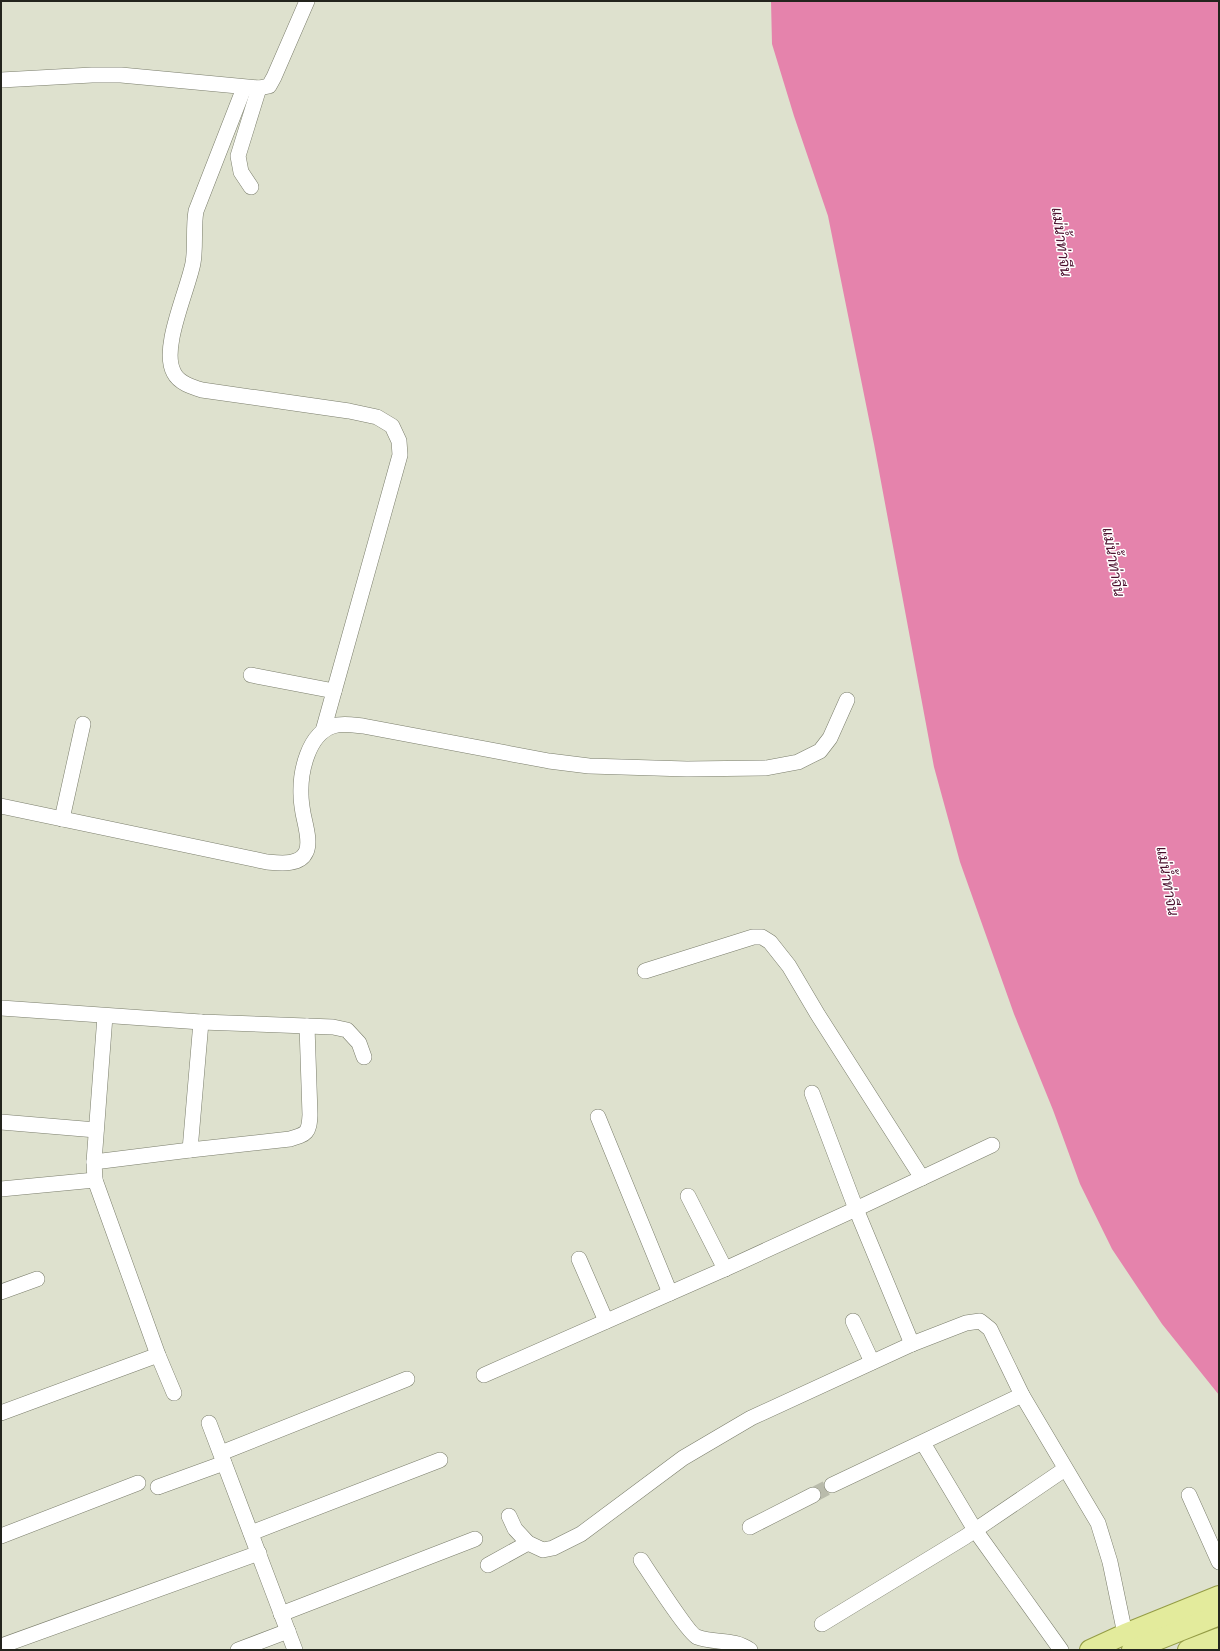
<svg xmlns="http://www.w3.org/2000/svg" width="1220" height="1651" viewBox="0 0 1220 1651" font-family="'IBM Plex Sans',Sarabun,sans-serif">
  <style>
    .water { fill: #e583ac }
    .lines { fill: none; stroke-linecap: round; stroke-linejoin: round }
    .minor-tunnel { stroke: #b9bbab; stroke-width: 15; stroke-dasharray: 15 8; stroke-linecap: butt }
    .minor-casing { stroke: #7a7d6b; stroke-width: 16 }
    .major-casing { stroke: #949c45; stroke-width: 22 }
    .minor { stroke: #fff; stroke-width: 15 }
    .major { stroke: #e3eb9c; stroke-width: 20 }
    .labels { text-anchor: middle; dominant-baseline: central; stroke-width: 3; stroke-linejoin: round; paint-order: stroke }
    .water-label { font-size: 15px; font-style: italic; fill: #4c102e; stroke: #fff }
  </style>
  <rect width="100%" height="100%" fill="#dee1ce"/>
  <polygon class="water" points="771,1 1219,1 1219,1395 1162,1324 1112,1249 1080,1184 1053,1110 1014,1014 960,862 934,767 874,444 828,216 794,116 772,44"/>
  <g class="lines">
    <polyline class="minor-tunnel" points="813,1495 832,1485"/>
    <g class="minor-casing">
      <g id="minor">
        <polyline points="1,80 92,75 121,75 259,88 269,86 274,77 307,1"/>
        <path d="M244,88L196,211C193,228 196,246 193,263C188,290 160,349 174,373C179,383 192,387 202,390L349,411L377,417L392,426L399,441L400,455L323,731"/>
        <polyline points="251,187 241,172 238,156 259,88"/>
        <polyline points="251,675 334,691"/>
        <path d="M1,806L267,862C279,863 300,866 306,852C311,842 305,824 303,813C302,807 301,801 301,795C300,772 308,734 333,726C342,723 353,725 363,726L549,761L589,766L687,769L766,768L798,762L820,751L830,738L847,700"/>
        <polyline points="62,819 83,724"/>
        <polyline points="645,971 753,937 762,937 770,942 789,966 818,1015 922,1178"/>
        <polyline points="1,1008 201,1022 333,1027 347,1030 359,1043 364,1057"/>
        <polyline points="105,1016 94,1162 95,1180 158,1355 174,1393"/>
        <polyline points="812,1093 856,1209 992,1145"/>
        <polyline points="598,1117 670,1293"/>
        <polyline points="1,1122 96,1130"/>
        <polyline points="190,1150 201,1022"/>
        <path d="M94,1162L190,1150L290,1139C307,1134 309,1133 310,1115L307,1026"/>
        <polyline points="1,1189 95,1180"/>
        <polyline points="688,1196 725,1269"/>
        <polyline points="579,1259 606,1321"/>
        <polyline points="1,1292 37,1279"/>
        <polyline points="853,1321 872,1362"/>
        <polyline points="484,1375 725,1269 856,1209 912,1344"/>
        <polyline points="1,1413 158,1355"/>
        <polyline points="209,1423 295,1650"/>
        <polyline points="923,1443 975,1530 1061,1650"/>
        <polyline points="221,1453 407,1379"/>
        <polyline points="832,1485 1022,1395"/>
        <polyline points="158,1487 224,1463"/>
        <polyline points="1189,1495 1219,1562"/>
        <polyline points="509,1516 515,1529 528,1543 543,1550 553,1548 581,1534 683,1458 751,1418 912,1344 966,1323 980,1321 990,1329 1022,1395 1098,1523 1110,1562 1125,1634"/>
        <polyline points="750,1527 813,1495"/>
        <polyline points="251,1533 440,1460"/>
        <polyline points="1,1536 138,1483"/>
        <path d="M641,1560C649,1572 689,1634 697,1637C716,1644 733,1638 750,1650"/>
        <polyline points="488,1565 528,1543"/>
        <polyline points="281,1614 475,1539"/>
        <polyline points="822,1624 965,1537 1065,1469"/>
        <polyline points="1,1646 259,1553"/>
        <polyline points="238,1650 288,1631"/>
      </g>
    </g>
    <g class="major-casing">
      <g id="major">
        <polyline points="1090,1650 1125,1634 1219,1596"/>
        <polyline points="1132,1650 1219,1615"/>
        <polyline points="1188,1650 1219,1638"/>
      </g>
    </g>
    <use href="#minor" class="minor"/>
    <use href="#major" class="major"/>
  </g>
  <g class="labels">
    <g class="water-label">
      <text transform="translate(1062 242) rotate(82)">แม่น้ำท่าจีน</text>
      <text transform="translate(1114 562) rotate(80)">แม่น้ำท่าจีน</text>
      <text transform="translate(1168 881) rotate(80)">แม่น้ำท่าจีน</text>
    </g>
  </g>
  <rect width="1220" height="1651" fill="none" stroke="#23241d" stroke-width="4"/>
</svg>
